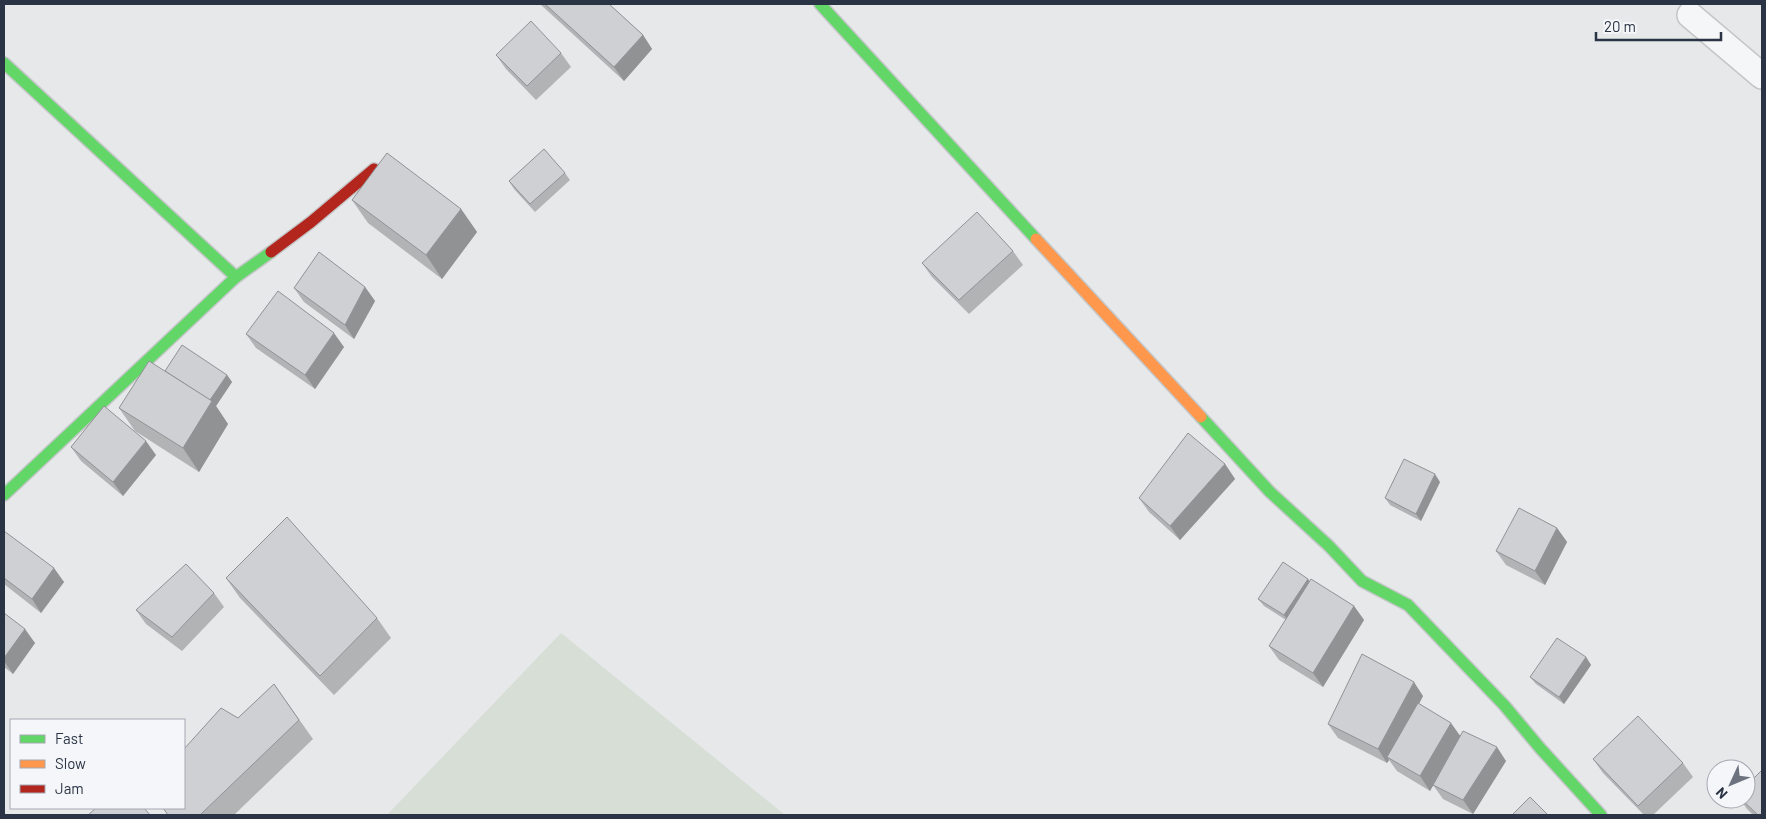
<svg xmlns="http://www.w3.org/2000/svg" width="1766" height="819" viewBox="0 0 1766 819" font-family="Barlow,sans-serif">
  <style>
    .green { fill: #d6ded6 }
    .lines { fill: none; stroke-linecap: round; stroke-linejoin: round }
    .lane-casing { stroke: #c4c6c8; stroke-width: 28 }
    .fast-casing { stroke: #c4c6c8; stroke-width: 14 }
    .slow-casing { stroke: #c4c6c8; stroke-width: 14 }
    .jam-casing { stroke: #c4c6c8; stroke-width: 14 }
    .lane { stroke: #f5f6f7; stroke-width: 25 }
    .fast { stroke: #63d668; stroke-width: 11 }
    .slow { stroke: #ff974d; stroke-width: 11 }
    .jam { stroke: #b3261e; stroke-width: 11 }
    .wall { fill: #b1b3b5 }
    .shaded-wall { fill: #909294 }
    .building { fill: #ced0d3; stroke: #909294 }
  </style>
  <rect width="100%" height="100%" fill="#e6e8ea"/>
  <polygon class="green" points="561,633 785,815 387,815"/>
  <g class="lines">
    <g class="lane-casing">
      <polyline id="lane" points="1690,15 1762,76"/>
    </g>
    <g class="fast-casing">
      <g id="fast">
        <polyline points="820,4 1036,239"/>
        <polyline points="4,63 236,277"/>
        <polyline points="1201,417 1270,492 1329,546 1362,581 1408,605 1504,705 1540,748 1601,815"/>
        <polyline points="4,495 236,277 271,252"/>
      </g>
    </g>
    <g class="slow-casing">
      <polyline id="slow" points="1036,239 1201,417"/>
    </g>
    <g class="jam-casing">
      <polyline id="jam" points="271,252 311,222 374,169"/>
    </g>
    <use href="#lane" class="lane"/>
    <use href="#fast" class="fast"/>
    <use href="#slow" class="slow"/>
    <use href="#jam" class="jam"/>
  </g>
  <g class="wall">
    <polygon points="540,4 609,4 643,35 652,49 624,81"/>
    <polygon points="561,53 571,67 536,100 506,69 496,55"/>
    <polygon points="565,173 570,180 535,212 514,189 509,181"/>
    <polygon points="352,200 461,209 477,232 442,279 368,223"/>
    <polygon points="1013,251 1023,265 969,314 932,277 922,263"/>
    <polygon points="365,287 375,301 354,339 304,302 294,288"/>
    <polygon points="246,334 344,347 315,389 256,348"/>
    <polygon points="165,371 227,375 232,382 216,406 228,424 199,472 135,431 119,408"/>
    <polygon points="71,447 156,455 123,496 81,461"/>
    <polygon points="1225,464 1235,479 1180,540 1149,512 1139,498"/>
    <polygon points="1440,482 1421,521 1390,505 1385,498"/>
    <polygon points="1557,528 1567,542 1545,585 1506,565 1496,551"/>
    <polygon points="4,531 64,582 41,613 4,584"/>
    <polygon points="226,578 377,618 391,638 334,695 240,598"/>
    <polygon points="1308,579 1310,582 1354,606 1364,620 1323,687 1279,660 1269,646 1286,620 1264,606 1258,599"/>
    <polygon points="214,593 224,607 182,651 146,624 136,610"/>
    <polygon points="4,613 35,643 13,674 4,667"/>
    <polygon points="1586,657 1591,665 1564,704 1536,684 1530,677"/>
    <polygon points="274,684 313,739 234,815 168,815 184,808 184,749 238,718"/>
    <polygon points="1423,696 1419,704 1460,736 1506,761 1473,814 1443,799 1433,785 1430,791 1397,771 1389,760 1387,763 1338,738 1328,724"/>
    <polygon points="1593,759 1683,763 1693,777 1653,815 1644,815 1603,773"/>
    <polygon points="1740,799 1746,799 1762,815 1753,815 1747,809"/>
  </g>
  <g class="shaded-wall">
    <polygon points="643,35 652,49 624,81 614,67"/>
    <polygon points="461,209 477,232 442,279 426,255"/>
    <polygon points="365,287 375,301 354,339 345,325"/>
    <polygon points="334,333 344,347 315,389 305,375"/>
    <polygon points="227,375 232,382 216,406 228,424 199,472 183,448 209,401"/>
    <polygon points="146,441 156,455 123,496 113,482"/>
    <polygon points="1225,464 1235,479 1180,540 1170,526"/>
    <polygon points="1435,474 1440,482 1421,521 1416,514"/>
    <polygon points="1557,528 1567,542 1545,585 1535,571"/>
    <polygon points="54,568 64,582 41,613 32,599"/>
    <polygon points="1308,579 1313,587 1289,623 1284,615"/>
    <polygon points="1354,606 1364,620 1323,687 1313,673"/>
    <polygon points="25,629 35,643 13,674 4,661 4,658"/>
    <polygon points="1586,657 1591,665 1564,704 1559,697"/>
    <polygon points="1414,682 1423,696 1390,759 1387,757 1389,760 1387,763 1378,749"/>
    <polygon points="1451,723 1461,737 1430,791 1420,776"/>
    <polygon points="1497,747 1506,761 1473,814 1463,800"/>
  </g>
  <g class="building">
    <polygon points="545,4 609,4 643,35 614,67"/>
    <polygon points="531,21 561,53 527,86 496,55"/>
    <polygon points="544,149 565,173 530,204 509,181"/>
    <polygon points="387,153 461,209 426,255 352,200"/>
    <polygon points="977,212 1013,251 959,300 922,263"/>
    <polygon points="319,252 365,287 345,325 294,288"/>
    <polygon points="278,291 334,333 305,375 246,334"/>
    <polygon points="182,345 227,375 210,400 165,371"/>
    <polygon points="149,361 212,401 183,448 119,408"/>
    <polygon points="104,406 146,441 113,482 71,447"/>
    <polygon points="1188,433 1225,464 1170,526 1139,498"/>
    <polygon points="1404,459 1435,474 1416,514 1385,498"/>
    <polygon points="1519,508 1557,528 1535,571 1496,551"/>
    <polygon points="287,517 377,618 320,676 226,578"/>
    <polygon points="4,531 54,568 32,599 4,578"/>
    <polygon points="1283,562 1308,579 1284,615 1258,599"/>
    <polygon points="186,564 214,593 172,637 136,610"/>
    <polygon points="1311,579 1354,606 1313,673 1269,646"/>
    <polygon points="4,613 25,629 4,658"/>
    <polygon points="1557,638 1586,657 1559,697 1530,677"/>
    <polygon points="1362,654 1414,682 1378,749 1328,724"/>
    <polygon points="274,684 299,720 200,815 168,815 163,808 184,808 184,775 185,774 184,773 184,749 221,708 238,718"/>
    <polygon points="1418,703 1451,723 1420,776 1387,757"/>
    <polygon points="1638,716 1683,763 1638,806 1593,759"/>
    <polygon points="1463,731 1497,747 1463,800 1433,785"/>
    <polygon points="1762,770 1762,815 1758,815 1741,799 1746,799 1746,786"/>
    <polygon points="1530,797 1548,815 1512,815"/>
    <polygon points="96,808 144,808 150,815 88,815"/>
  </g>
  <rect width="1766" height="819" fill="none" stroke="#2b3445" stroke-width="10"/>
  <rect x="10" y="719" width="175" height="90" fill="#f4f6f9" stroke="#a4a8b1"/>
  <rect x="20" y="735" width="25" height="8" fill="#63d668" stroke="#a4a8b1"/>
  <text x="55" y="744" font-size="15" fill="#2b3445">Fast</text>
  <rect x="20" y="760" width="25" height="8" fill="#ff974d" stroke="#a4a8b1"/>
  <text x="55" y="769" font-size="15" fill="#2b3445">Slow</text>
  <rect x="20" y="785" width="25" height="8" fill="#b3261e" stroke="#a4a8b1"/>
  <text x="55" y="794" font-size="15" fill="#2b3445">Jam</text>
  <g transform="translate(1731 784) rotate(226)"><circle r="24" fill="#f4f6f9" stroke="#a4a8b1"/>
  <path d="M0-4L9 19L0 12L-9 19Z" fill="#6c737f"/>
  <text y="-8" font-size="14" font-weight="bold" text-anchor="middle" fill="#2b3445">N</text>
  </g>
  <path d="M1596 32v8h125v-8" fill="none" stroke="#2b3445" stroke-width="2.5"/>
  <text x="1604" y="32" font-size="15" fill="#2b3445" stroke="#f4f6f9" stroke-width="4" paint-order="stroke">20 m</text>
</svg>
